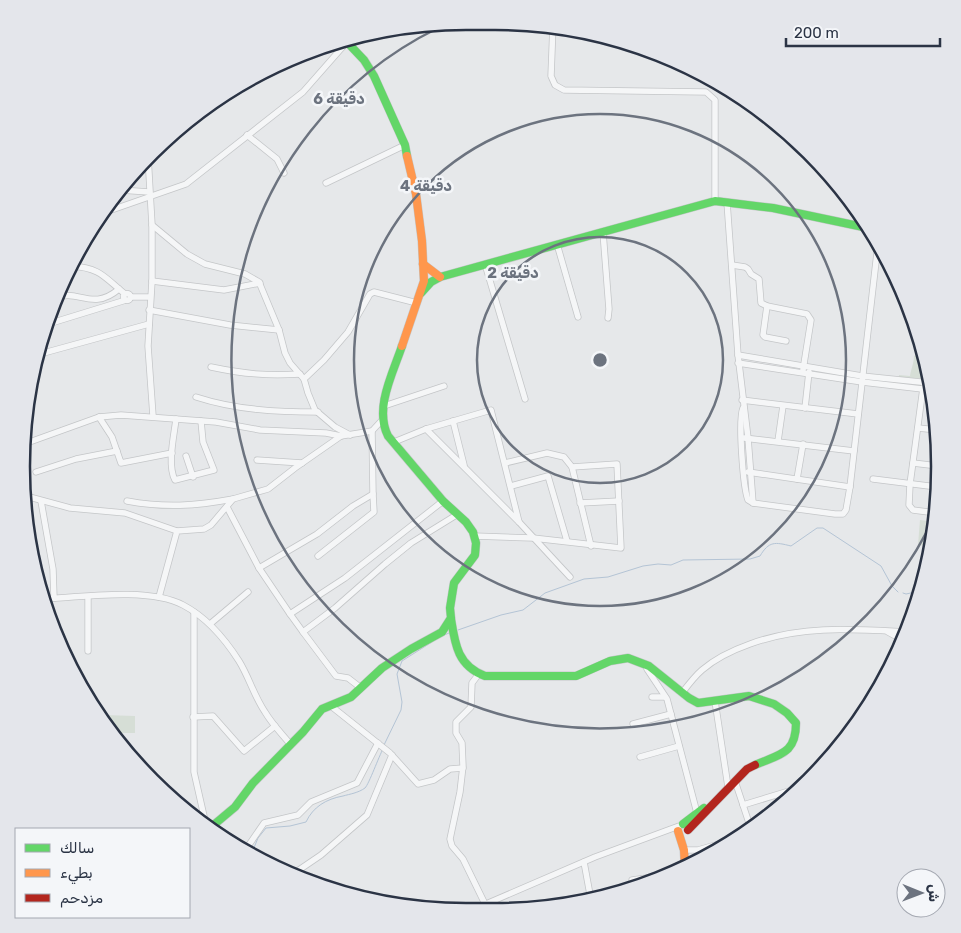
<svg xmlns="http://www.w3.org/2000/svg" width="961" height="933" viewBox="0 0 961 933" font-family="Rubik,Vazirmatn,sans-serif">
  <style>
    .green { fill: #d6ded6 }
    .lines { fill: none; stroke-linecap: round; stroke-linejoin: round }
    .stream { stroke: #b4c4d5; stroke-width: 1 }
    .street-casing { stroke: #c4c6c8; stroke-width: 7 }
    .fast-casing { stroke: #c4c6c8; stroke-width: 9 }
    .slow-casing { stroke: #c4c6c8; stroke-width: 9 }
    .jam-casing { stroke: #c4c6c8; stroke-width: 9 }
    .street { stroke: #f5f6f7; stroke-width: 5.5 }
    .fast { stroke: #63d668; stroke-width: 8 }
    .slow { stroke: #ff974d; stroke-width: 8 }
    .jam { stroke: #b3261e; stroke-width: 8 }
    .ring { fill: none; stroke: #6c737f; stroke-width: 2.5 }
    .rim { fill: none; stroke: #2b3445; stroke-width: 2.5 }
    .centre { fill: #6c737f; stroke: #f4f6f9; stroke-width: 2.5 }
    .ring-label { font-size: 15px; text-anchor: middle; font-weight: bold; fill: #6c737f; stroke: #f4f6f9; stroke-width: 5; stroke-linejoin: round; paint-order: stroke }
  </style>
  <rect width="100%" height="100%" fill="#e6e8ea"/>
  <g class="green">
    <path d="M917,348L924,349C927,359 927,369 927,379L899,377V375L910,376C911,369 914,363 914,356L917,355Z"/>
    <polygon points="920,520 936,522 931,546 918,545"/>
    <polygon points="104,715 135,716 135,733 110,733 104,723"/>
  </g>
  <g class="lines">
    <g class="stream">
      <polyline points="903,593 906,594 920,591"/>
      <path d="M458,630L501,615L523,610L545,593L584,579L608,577L643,566L658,564L671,565L683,560L750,559L760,556C769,541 775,542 791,546L817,528H823L881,566L892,586L898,592"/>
      <polyline points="442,636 449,633"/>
      <polyline points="384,745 401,710 402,702 397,674 402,661 435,640"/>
      <path d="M251,855L258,838L266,828L290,826L306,822C313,807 326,799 343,796C350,794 358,793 365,788C369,784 379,756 383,749"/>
    </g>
    <g class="street-casing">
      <g id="street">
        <polyline points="553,25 551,76 555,85 564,90 706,92 715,100 715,201"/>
        <polyline points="247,135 277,159 284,173"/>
        <polyline points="148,156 152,225 187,254 205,264 245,274 259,282 279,330 285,353 290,363 304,379 308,393 315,410 335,427 350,435"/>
        <polyline points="326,183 405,145"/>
        <polyline points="120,190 149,192"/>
        <polyline points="727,202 738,355 748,438 753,503"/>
        <polyline points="100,214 186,184 303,92 347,42"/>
        <polyline points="152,225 152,281 148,346 153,416"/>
        <polyline points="603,232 609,309 608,318"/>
        <polyline points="557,244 578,317"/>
        <polyline points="485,264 525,399"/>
        <polyline points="732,265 745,267 748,269 751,274 759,279 761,303 767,306 807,314 811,320 803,370"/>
        <path d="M71,266C101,268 104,277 125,294"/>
        <polyline points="152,281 224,290 260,283"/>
        <circle cx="127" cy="297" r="3.5"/>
        <polyline points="131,297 150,297"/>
        <path d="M55,298C78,288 92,312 119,289"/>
        <polyline points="767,306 763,335 765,337 786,341"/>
        <polyline points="149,310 230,325 279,330"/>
        <polyline points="48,324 126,300"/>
        <polyline points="40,354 149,324"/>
        <polyline points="738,355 862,376 930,383"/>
        <polyline points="738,363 862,382 931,390"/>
        <path d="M211,367C244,374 267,376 300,374"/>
        <polyline points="304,379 324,360 348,332 370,294 374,292 417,303"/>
        <polyline points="923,388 910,484 909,505 913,510 936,513"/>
        <path d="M196,397C236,410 277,412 318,412"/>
        <polyline points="742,400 858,414"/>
        <polyline points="384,406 444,386"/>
        <path d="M743,408C738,420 743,487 748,500L753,503L835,514H843L846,510L850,487L878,244"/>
        <polyline points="805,408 809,372"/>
        <polyline points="99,417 112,437 121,463 172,453"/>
        <path d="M176,419C174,436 167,465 175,480L214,470L203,442L201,421"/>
        <polyline points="453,421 464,465"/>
        <polyline points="918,428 937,430"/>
        <polyline points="426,429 519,522 570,577"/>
        <polyline points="744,438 854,451"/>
        <polyline points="778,441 783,406"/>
        <polyline points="394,442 426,429 491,410 519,522"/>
        <polyline points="24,444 99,417 121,415 216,422 260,430 326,433 341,436"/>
        <polyline points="186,456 193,477"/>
        <polyline points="257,460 302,463"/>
        <polyline points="505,463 547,453 564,457 572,467 591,546"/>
        <polyline points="913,463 938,466"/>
        <polyline points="36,472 76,459 117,451"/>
        <polyline points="748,472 850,487"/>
        <polyline points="797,479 803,444"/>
        <polyline points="873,479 937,487"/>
        <polyline points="511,486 548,476 567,541"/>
        <polyline points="22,495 70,508 125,513 177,531"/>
        <polyline points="41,501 53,569 54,598"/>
        <path d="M127,501C165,508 195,506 233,499"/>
        <polyline points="580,503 619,501"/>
        <polyline points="227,507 259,568 290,614"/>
        <polyline points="474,536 533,538 621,548 617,464 572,467"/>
        <polyline points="318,556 374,512 373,494"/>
        <polyline points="259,568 317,534 353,506 373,494 372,431"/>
        <polyline points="88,597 88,651"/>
        <polyline points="159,597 177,531 204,529 211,525 233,499 268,489 295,468 341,436 372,431 383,419"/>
        <path d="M43,599C80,597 150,587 183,605C206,617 225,639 239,661C249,677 254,696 265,712C272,724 282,734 291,745"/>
        <polyline points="194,612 194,772 206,825"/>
        <polyline points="210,624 248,592"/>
        <polyline points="303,632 290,614 345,578 443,501"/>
        <polyline points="888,632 899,638 901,642"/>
        <polyline points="645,664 647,669 667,699 697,813"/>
        <polyline points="478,675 472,683 471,707 456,722 456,733 462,743 463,766 460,792 450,839 452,846 463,859 485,904"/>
        <polyline points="361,688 348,678 336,676 303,632 335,608 385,564 411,543 458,514"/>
        <path d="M682,693C688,685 695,676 702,670C716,658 733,650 750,644C802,625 852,629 906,632"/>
        <polyline points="652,697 665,697"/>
        <polyline points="715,701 728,787"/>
        <polyline points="331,706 390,753 418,784 434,780 450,769 463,768"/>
        <polyline points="193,717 213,716 244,751 275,726"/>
        <polyline points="633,724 671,714"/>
        <polyline points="640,757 679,746"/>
        <polyline points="735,781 743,805"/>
        <polyline points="751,829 743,805 799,788"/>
        <polyline points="684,850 698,850 733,840"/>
        <polyline points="244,852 264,823 298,815 311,802 357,783 378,743"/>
        <polyline points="584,862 591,900"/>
        <polyline points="293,874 321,855 367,815 392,755"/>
        <polyline points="632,880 668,875"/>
        <polyline points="472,910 595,857 679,826"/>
      </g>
    </g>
    <g class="fast-casing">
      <g id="fast">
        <polyline points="345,40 364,60 374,76 405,145 407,156"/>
        <polyline points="421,293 431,282 440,277 715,201 773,208 868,228"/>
        <path d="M451,619C455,645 458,666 485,676H576L610,661L628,658L649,666L689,698L698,703L749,696L774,704L787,713L796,723C796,754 780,754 755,765"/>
        <polyline points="683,824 704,808"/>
        <path d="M210,828L235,807L253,783L303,732L322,709L351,697L382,668L411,649L442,632L451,618L450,608L454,583L475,555L476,543L473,532L466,522L443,501L388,436C374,408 393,373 402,346"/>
      </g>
    </g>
    <g class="slow-casing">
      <g id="slow">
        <polyline points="423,264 440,277"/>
        <polyline points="402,346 424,281 422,241 416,194 407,156"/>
        <polyline points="678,831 684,850 685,868"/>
      </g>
    </g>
    <g class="jam-casing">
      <polyline id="jam" points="688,830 747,769 755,765"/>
    </g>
    <use href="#street" class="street"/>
    <use href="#fast" class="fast"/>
    <use href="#slow" class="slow"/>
    <use href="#jam" class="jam"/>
  </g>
  <g class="ring">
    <circle cx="600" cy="360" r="123"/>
    <circle cx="600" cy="360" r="246"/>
    <path d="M936 513A369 369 0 1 1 438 28"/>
  </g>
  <path d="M0 0H961V933H0ZM466 30H495A436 436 0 0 1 931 466V467A436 436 0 0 1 495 903H466A436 436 0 0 1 30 467V466A436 436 0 0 1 466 30Z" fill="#e4e6eb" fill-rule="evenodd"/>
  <path class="rim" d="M466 30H495A436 436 0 0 1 931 466V467A436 436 0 0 1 495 903H466A436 436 0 0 1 30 467V466A436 436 0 0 1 466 30Z"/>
  <circle cx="600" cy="360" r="8" class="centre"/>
  <g class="ring-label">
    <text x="339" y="104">6 دقيقة</text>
    <text x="426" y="191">4 دقيقة</text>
    <text x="513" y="278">2 دقيقة</text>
  </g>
  <rect x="15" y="828" width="175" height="90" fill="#f4f6f9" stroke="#a4a8b1"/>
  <rect x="25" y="844" width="25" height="8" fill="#63d668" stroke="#a4a8b1"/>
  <text x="60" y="853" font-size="15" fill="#2b3445">سالك</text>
  <rect x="25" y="869" width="25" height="8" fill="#ff974d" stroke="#a4a8b1"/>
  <text x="60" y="878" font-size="15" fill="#2b3445">بطيء</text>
  <rect x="25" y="894" width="25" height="8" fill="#b3261e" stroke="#a4a8b1"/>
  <text x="60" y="903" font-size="15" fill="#2b3445">مزدحم</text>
  <g transform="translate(921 893) rotate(91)"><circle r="24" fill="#f4f6f9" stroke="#a4a8b1"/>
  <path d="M0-4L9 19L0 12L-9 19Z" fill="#6c737f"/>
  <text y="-8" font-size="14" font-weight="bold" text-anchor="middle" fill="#2b3445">ش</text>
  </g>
  <path d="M786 38v8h154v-8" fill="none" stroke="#2b3445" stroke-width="2.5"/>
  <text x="794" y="38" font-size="15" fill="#2b3445" stroke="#f4f6f9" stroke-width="4" paint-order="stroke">200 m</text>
</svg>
